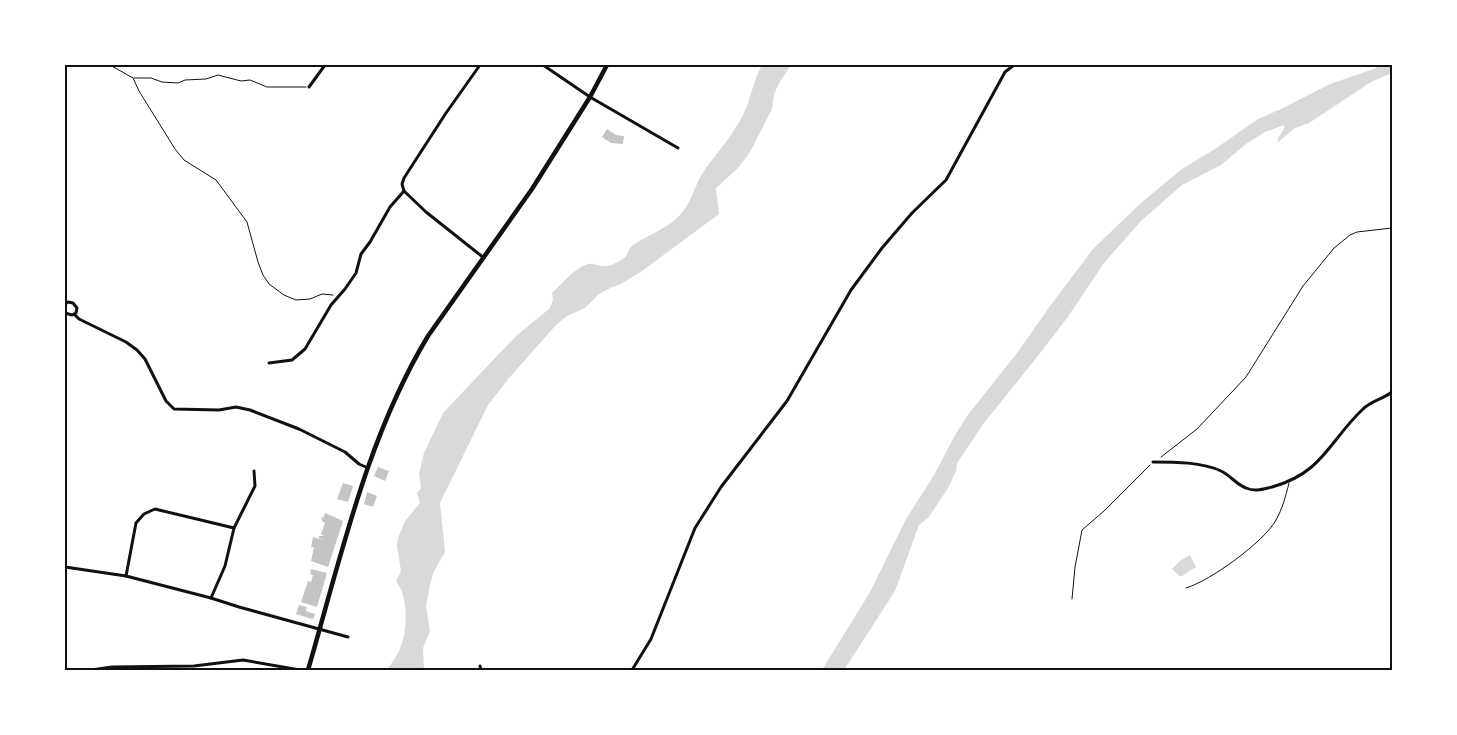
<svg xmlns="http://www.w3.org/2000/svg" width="1457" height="735" viewBox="0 0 1457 735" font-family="'Roboto Condensed',sans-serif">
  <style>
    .water { fill: #d9d9d9 }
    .building { fill: #c4c4c4 }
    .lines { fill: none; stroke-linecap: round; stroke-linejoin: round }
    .path { stroke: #111; stroke-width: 1 }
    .service { stroke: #111; stroke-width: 1 }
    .minor { stroke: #111; stroke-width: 3 }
    .primary { stroke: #111; stroke-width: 4.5 }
    .neatline { fill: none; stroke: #111; stroke-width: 2 }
  </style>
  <rect width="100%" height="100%" fill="#fff"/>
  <g class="water">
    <path d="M762,65H791L779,83L774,94L772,109L749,154L737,169L716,188L719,214L642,271L621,284L612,287L599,294L585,308L567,316L556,325L510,377L488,405L440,503L445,552L434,571L430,585L426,606L430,631L423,648L424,670H387C392,662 398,655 401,646C408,628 408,596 396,581L401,571L397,546L398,538L405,521L420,503L417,493L421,488L419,474L424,453L443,413L516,336L549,309L553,300L552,293C562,284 574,268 588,264C593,263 598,266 603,266C610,267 618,262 624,258C628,255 628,249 632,246C647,235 667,229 680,215C693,201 695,182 706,168C719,150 733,135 743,115C751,99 753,81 762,65Z"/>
    <polygon points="1380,65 1392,65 1392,73 1371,82 1309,123 1295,128 1278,142 1277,140 1284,129 1284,125 1265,132 1246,144 1221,165 1182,185 1141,221 1104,263 1067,318 1037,357 984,423 957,463 956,471 948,488 929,517 919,525 895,591 844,670 822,670 870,592 906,519 933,477 954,437 967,416 1017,353 1053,302 1093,249 1142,202 1182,169 1215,149 1258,119 1281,109 1330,84 1374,69"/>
    <polygon points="1190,555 1196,567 1182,576 1179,576 1172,569 1181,560"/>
  </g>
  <g class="building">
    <polygon points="607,129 616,135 624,136 623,144 611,143 602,137"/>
    <polygon points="378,467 389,471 385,481 374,476"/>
    <polygon points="343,483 353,486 348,502 337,499"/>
    <polygon points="367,492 377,496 373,507 364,504"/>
    <polygon points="325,513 343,521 328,567 311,561 314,547 311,547 313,537 324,540 319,538 319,536 324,536 321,534 325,523 322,521 321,517 323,518"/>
    <polygon points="311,569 327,573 317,607 301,602 308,581 311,582 313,575 310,574"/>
    <polygon points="299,605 307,607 306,611 315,614 314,618 312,619 296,614"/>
  </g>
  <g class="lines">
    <g class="path">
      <polyline points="110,65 133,78 139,91 175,149 184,160 216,180 247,222 258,262 263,275 269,284 284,295 296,300 310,299 322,294 333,295"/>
      <polyline points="134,78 151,78 162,82 178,83 185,80 206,79 218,75 241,81 250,80 267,87 306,87"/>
      <polyline points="1161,457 1197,429 1246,377 1303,286 1334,248 1350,235 1357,232 1392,228"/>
      <polyline points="1072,599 1075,567 1082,530 1104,511 1150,465"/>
    </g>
    <path class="service" d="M1186,588C1210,581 1264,542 1276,520C1282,510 1286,495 1289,483"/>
    <g class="minor">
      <polyline points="543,65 590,97 678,148"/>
      <polyline points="309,87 325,65"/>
      <polyline points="404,191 426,212 484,258"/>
      <polyline points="65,304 68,302 73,303 77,308 76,313 72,315 65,313"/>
      <polyline points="74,314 79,319 126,342 137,350 145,359 166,401 174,409 219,410 236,407 250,410 299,429 345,452 359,464 368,468"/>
      <polyline points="269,363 292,360 305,349 331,305 345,289 356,273 361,254 370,242 390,207 404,191 402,184 404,178 446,113 480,65"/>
      <path d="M1153,462C1175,462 1202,462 1221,471C1230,475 1237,485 1246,488C1255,492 1263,489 1272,487C1323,473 1329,441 1363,409C1371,401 1383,399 1392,392"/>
      <polyline points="65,567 126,576 211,598 239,607 348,637"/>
      <polyline points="126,576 136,523 144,514 155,509 234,528"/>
      <polyline points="211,598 225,566 234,528 255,486 254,471"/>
      <polyline points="480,666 481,670"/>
      <polyline points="91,670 112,667 194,666 243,660 300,670"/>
      <polyline points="632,670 651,639 695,528 721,487 787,401 851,290 882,248 912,213 946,180 1005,72 1014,65"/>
    </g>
    <path class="primary" d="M308,670C341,557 367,437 428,336L532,189L590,97L607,65"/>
  </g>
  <rect width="1457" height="735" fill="none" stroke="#ffffff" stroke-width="132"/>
  <rect x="66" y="66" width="1325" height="603" class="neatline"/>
</svg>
